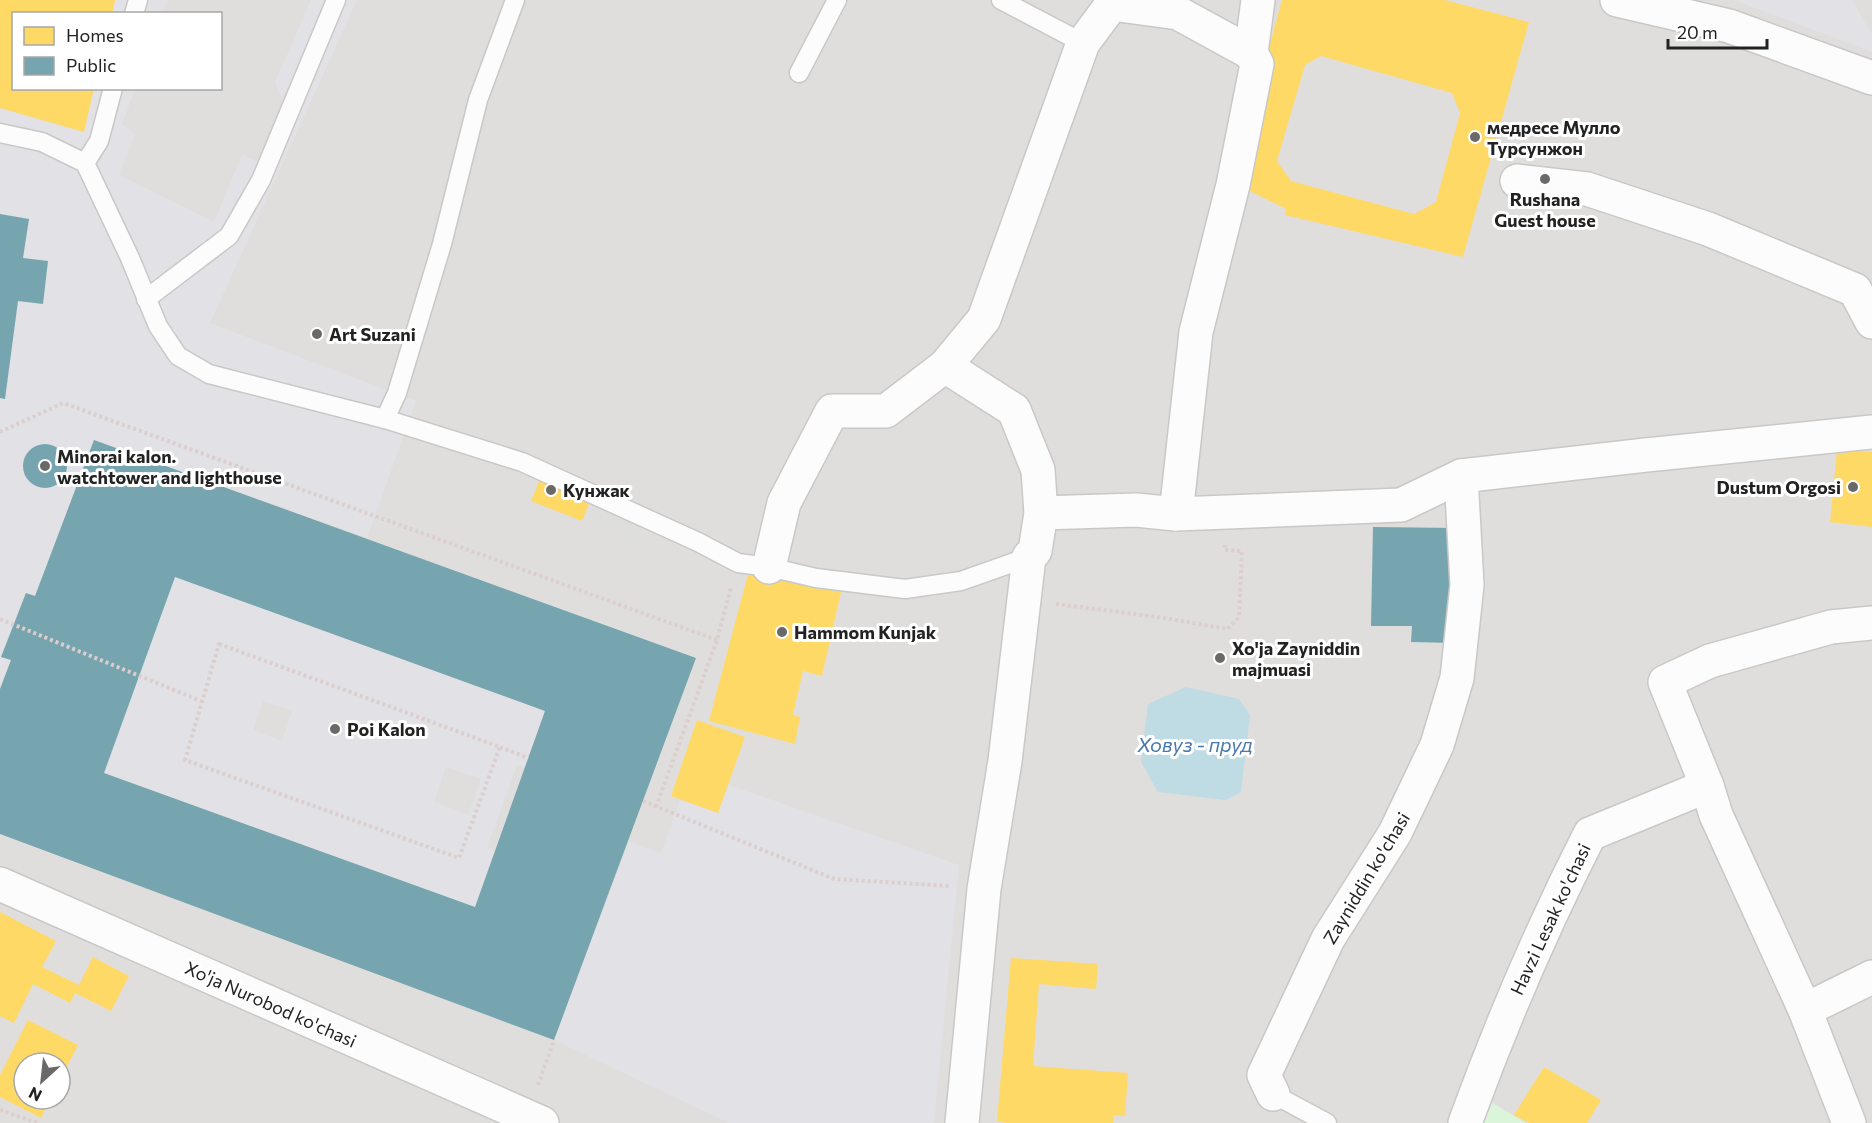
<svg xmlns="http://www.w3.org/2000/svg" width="1872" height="1123" viewBox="0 0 1872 1123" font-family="Commissioner,sans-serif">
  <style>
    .residential { fill: #dfdedc; fill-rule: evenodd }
    .religious { fill: #dededc }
    .park { fill: #daf5da }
    .plaza { fill: #e2e1e5; fill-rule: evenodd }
    .water { fill: #bfdbe3 }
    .homes { fill: #ffd966; fill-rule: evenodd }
    .public { fill: #76a5af; fill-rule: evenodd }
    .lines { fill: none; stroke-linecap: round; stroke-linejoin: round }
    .lane-casing { stroke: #c9c8c7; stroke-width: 21 }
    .street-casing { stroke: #c9c8c7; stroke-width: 36 }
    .path { stroke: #dccecd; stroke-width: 4; stroke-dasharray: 3 3; stroke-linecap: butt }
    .lane { stroke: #fdfcfc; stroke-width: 18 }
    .street { stroke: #fdfcfc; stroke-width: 33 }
    .poi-dot { fill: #6a6968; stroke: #fff; stroke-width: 2 }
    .labels { text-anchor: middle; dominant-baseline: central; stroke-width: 6; stroke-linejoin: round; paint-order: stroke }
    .poi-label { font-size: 18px; font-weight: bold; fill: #222; stroke: #fff; text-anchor: start }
    .street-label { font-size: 18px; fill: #222; stroke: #fff }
    .water-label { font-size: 20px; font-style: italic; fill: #4a7aab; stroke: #fff }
  </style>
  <rect width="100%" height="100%" fill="#f0eeeb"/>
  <path class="residential" d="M0,0H1872V1123H0ZM14,14H220V88H14ZM24,1063H60V1099H24Z"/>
  <polygon class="religious" points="595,505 649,527 643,543 588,521"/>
  <polygon class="park" points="1484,1098 1526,1123 1475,1123"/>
  <g class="plaza">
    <polygon points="115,0 168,0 163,13 112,14"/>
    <polygon points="311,0 357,0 210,323 416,401 367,538 94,440 35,596 25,593 1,656 11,660 0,689 0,398 5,398 18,301 43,303 47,261 23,258 28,219 0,214 0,108 84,132 94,89 135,89 122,124 135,134 119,175 214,222 242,155 259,162 284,104 275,82"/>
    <polygon points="1734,0 1852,0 1872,34 1872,52"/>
    <path d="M175,577L545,711L525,768L517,765L487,847L495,850L475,907L104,773ZM263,701L292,711L282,741L253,730ZM446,767L481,779L468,815L434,802Z"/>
    <polygon points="729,785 959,865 934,1123 729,1123 554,1040 629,841 661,853 680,800 718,813"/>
  </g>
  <polygon class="water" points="1186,687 1239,699 1250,715 1241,792 1226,800 1158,792 1141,762 1148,704"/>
  <g class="homes">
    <polygon points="0,0 115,0 112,14 14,14 14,88 94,88 84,132 0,108"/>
    <path d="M1282,0H1445L1529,22L1463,257L1285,215L1286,209L1238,185L1274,60L1266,58ZM1321,56L1452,93L1460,113L1436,202L1414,214L1291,181L1277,161L1305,65Z"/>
    <polygon points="1837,451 1872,452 1872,527 1830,522"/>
    <polygon points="540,479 590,501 582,521 531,501"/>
    <polygon points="748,574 841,592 822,676 803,671 793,715 800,717 795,744 709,721"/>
    <polygon points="697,720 745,737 718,813 671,796"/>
    <polygon points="0,912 56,941 42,967 79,985 93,957 129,976 111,1011 75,993 70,1003 33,984 14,1023 0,1016"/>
    <polygon points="1011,958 1098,964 1096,989 1039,984 1033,1066 1128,1073 1125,1116 1114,1115 1113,1123 1006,1123 997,1121"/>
    <polygon points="28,1020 78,1045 60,1080 60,1063 24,1063 24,1099 50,1099 41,1118 0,1097 0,1075"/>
    <polygon points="1544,1067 1601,1100 1587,1123 1529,1123 1514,1115"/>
  </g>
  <g class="public">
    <polygon points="0,214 29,219 23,258 48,261 43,304 18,301 5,399 0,398"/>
    <path d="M94,440L696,658L554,1040L0,834V689L11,660L1,657L26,593L35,596ZM175,577L545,711L475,907L104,773Z"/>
    <circle cx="45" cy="466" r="22"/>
    <polygon points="1373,527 1457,528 1455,643 1411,642 1412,626 1371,626"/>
  </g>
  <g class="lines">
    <g class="lane-casing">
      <g id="lane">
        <polyline points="1001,0 1083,43"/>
        <polyline points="134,14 138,0"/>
        <polyline points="799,73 837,0"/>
        <polyline points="0,133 42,142 85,163 130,258 158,326 178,356 209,374 385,419 522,462 698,542 738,563 769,567 816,578 905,589 961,581 1029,557"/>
        <polyline points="85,163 99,141 113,88"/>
        <polyline points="146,299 229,236 261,180 336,0"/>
        <polyline points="385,419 397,393 442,244 478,100 515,0"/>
        <polyline points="1273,1094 1327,1123"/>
      </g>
    </g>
    <g class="street-casing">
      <g id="street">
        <polyline points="1617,0 1729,26 1872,78"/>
        <polyline points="1517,181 1587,189 1708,229 1855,290 1872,322"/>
        <polyline points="945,366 1014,410 1038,470 1041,513 1035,551 1029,557 1005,761 984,889 962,1123"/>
        <polyline points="1041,513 1136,510 1176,514 1401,505 1461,476 1646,455 1872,432"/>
        <polyline points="1176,514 1196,332 1233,185 1257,64 1251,53 1258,0"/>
        <polyline points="769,567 784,503 832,411 886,411 945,366 984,319 1083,43 1112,4 1178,13 1251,53"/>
        <polyline points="0,884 542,1123"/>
        <polyline points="1805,1010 1872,977"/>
        <polyline points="1273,1094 1264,1075 1328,939 1395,833 1437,745 1457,678 1467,585 1461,476"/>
        <path d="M1465,1123C1501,1024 1542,928 1590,834L1707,786"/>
        <polyline points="1849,1123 1805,1010 1716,815 1707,786 1665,682 1710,661 1831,627 1872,623"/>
      </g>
    </g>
    <g class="path">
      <polyline points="0,432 63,403 717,640"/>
      <polyline points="1056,604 1158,617 1228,629 1239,617 1242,551 1225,550 1225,545"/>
      <polyline points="0,619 201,701"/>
      <polygon points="219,644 500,747 459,858 185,760"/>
      <polyline points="500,747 528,758"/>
      <polyline points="643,801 834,879 950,886"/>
      <polyline points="656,807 717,640 731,587"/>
      <polyline points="538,1085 554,1040"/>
      <polyline points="0,1110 38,1123"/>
    </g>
    <use href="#lane" class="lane"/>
    <use href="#street" class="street"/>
  </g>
  <g class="poi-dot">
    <circle cx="1475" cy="137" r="6"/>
    <circle cx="1545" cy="179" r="6"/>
    <circle cx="317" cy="334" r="6"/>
    <circle cx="45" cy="466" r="6"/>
    <circle cx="1853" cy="487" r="6"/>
    <circle cx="551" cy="490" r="6"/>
    <circle cx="782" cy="632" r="6"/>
    <circle cx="1220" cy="658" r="6"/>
    <circle cx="335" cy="729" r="6"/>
  </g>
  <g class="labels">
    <g class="poi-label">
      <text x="1487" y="127">медресе Мулло<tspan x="1487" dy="21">Турсунжон</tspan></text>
      <text x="1545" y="199" text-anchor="middle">Rushana<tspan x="1545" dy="21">Guest house</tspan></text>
      <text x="329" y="334">Art Suzani</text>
      <text x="57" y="456">Minorai kalon.<tspan x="57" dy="21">watchtower and lighthouse</tspan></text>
      <text x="1841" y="487" text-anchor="end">Dustum Orgosi</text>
      <text x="563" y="490">Кунжак</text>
      <text x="794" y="632">Hammom Kunjak</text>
      <text x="1232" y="648">Xo'ja Zayniddin<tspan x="1232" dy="21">majmuasi</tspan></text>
      <text x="347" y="729">Poi Kalon</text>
    </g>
    <g class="street-label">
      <text transform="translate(1366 878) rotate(-59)">Zayniddin ko'chasi</text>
      <text transform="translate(1550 919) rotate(-65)">Havzi Lesak ko'chasi</text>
      <text transform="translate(271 1004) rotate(24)">Xo'ja Nurobod ko'chasi</text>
    </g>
    <g class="water-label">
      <text x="1195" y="744">Ховуз - пруд</text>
    </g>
  </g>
  <rect x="12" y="12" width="210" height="78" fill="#ffffff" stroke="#a7a7a7" stroke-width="1.5"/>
  <rect x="24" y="27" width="30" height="18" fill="#ffd966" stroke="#a7a7a7" stroke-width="1.5"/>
  <text x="66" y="42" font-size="18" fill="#222222">Homes</text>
  <rect x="24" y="57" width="30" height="18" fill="#76a5af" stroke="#a7a7a7" stroke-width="1.5"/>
  <text x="66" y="72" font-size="18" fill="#222222">Public</text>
  <g transform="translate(42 1081) rotate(207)"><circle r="28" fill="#ffffff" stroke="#a7a7a7" stroke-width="1.5"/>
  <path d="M0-4.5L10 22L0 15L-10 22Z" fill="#6a6968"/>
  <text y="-9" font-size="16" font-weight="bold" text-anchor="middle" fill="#222222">N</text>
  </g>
  <path d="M1668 39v9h99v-9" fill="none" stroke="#222222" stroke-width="3"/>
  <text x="1677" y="39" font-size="18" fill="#222222" stroke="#ffffff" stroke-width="4.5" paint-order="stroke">20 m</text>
</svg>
